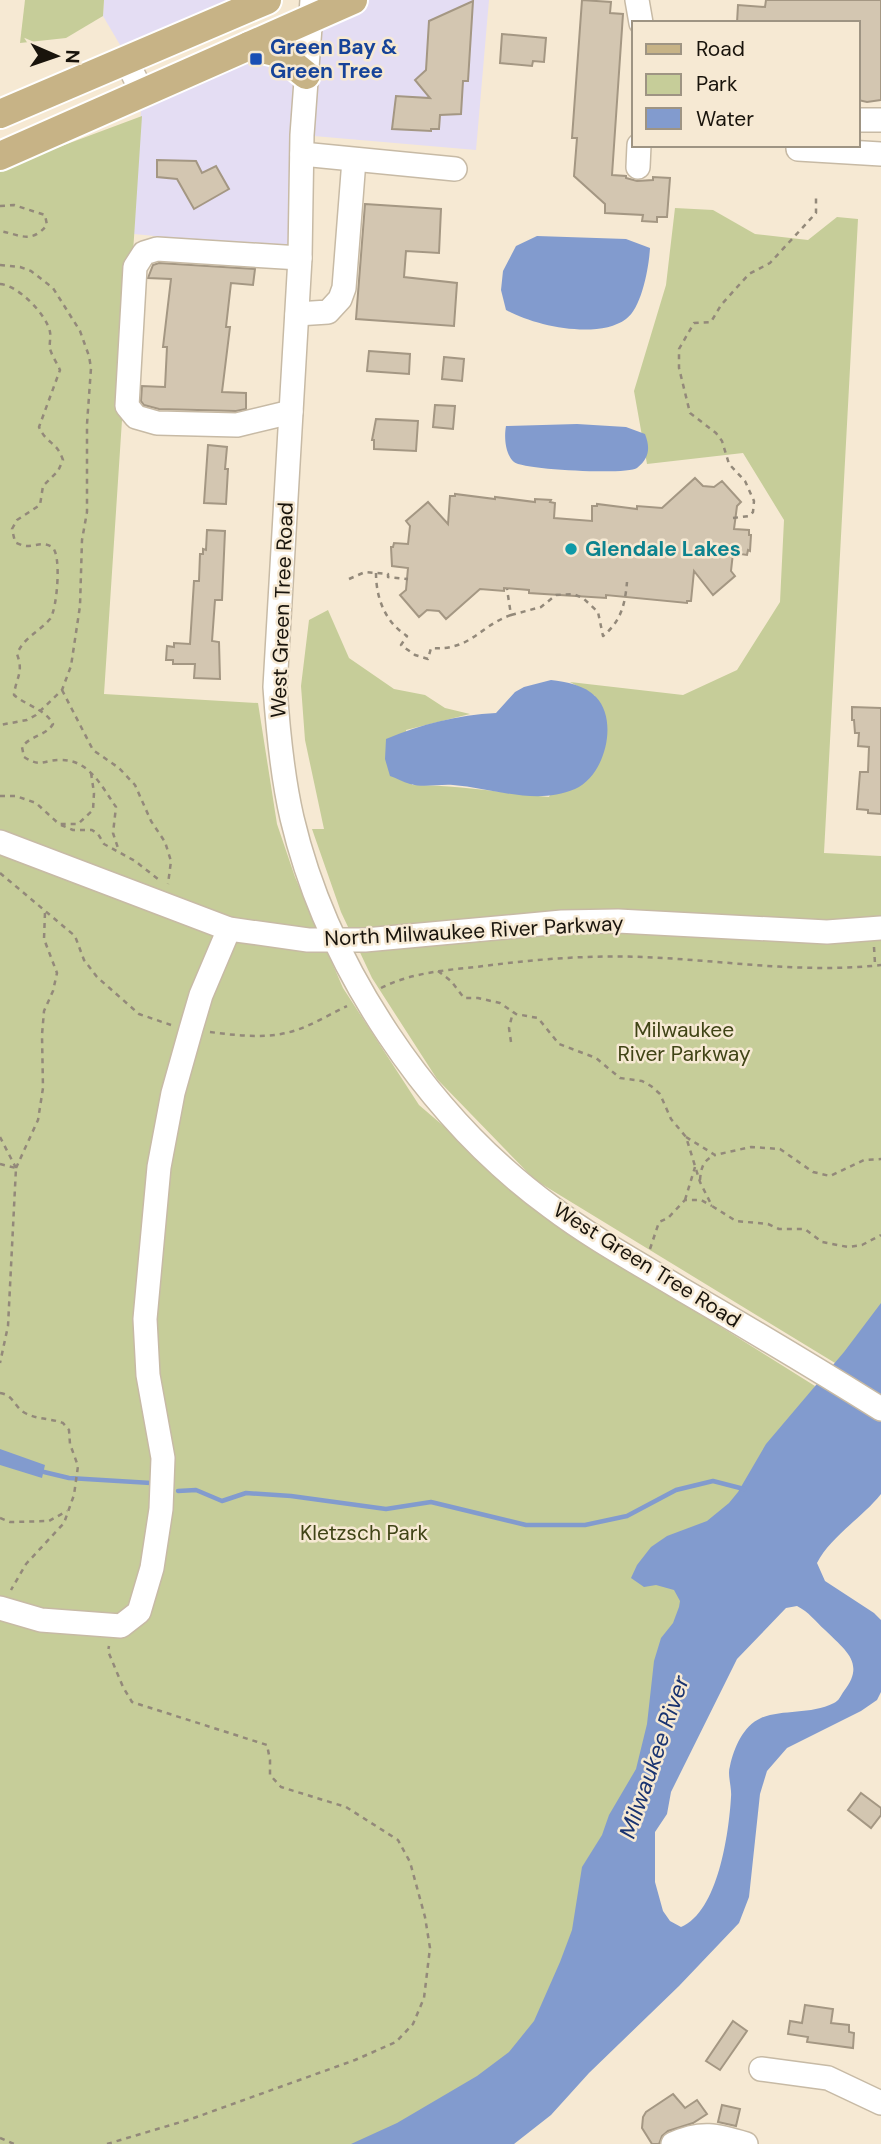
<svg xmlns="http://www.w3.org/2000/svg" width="881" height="2144" viewBox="0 0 881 2144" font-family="'DM Sans',sans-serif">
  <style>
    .commercial { fill: #e4ddf3 }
    .green { fill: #c6cd99 }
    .water { fill: #829bce; fill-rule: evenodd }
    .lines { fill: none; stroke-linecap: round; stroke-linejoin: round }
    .stream { stroke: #829bce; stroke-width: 4.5 }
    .building { fill: #d3c6b1; stroke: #a49783; stroke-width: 2 }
    .minor-casing { stroke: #c7baa5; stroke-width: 26 }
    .major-casing { stroke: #fff; stroke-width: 32 }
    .path { stroke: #93897a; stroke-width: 2.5; stroke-dasharray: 5 5; stroke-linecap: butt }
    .minor { stroke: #fff; stroke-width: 23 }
    .major { stroke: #c7b386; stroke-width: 28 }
    .transit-dot { fill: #1a4fb4; stroke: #f6e9d3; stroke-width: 2.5 }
    .culture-dot { fill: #0f9aa8; stroke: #f6e9d3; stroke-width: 2.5 }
    .labels { text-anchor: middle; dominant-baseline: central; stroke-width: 5; stroke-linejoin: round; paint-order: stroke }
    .transit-label { font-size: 21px; font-weight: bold; fill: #164399; stroke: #f6e9d3; text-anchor: start }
    .culture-label { font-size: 21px; font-weight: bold; fill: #0d838f; stroke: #f6e9d3; text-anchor: start }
    .street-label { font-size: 21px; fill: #19140c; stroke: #f6e9d3 }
    .park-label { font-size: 21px; fill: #404416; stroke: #f6e9d3 }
    .water-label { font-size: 23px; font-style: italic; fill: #193370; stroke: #f6e9d3 }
  </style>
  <rect width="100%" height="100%" fill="#f6e9d3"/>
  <g class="commercial">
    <polygon points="104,0 267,0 123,50 103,16"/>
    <polygon points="353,0 489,0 476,150 302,135 301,250 134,234 142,92 249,46 306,75 311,19"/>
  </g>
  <g class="green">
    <polygon points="25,0 104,0 103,16 66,38 20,43"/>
    <polygon points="142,116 104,694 258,703 277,824 295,877 343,988 419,1105 560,1226 815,1386 693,1686 603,1998 453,2144 0,2144 0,169"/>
    <path d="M675,208L713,210L755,234L808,240L837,217L858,219L824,853L881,856V1391L535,1180L437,1079L372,978L341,912L312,829H324L305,740L301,686L309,620L328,610L349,658L394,689L425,695L445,708L470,714L406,730L412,785C458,785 502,793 549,797L595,696L570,682L683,695L737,670L780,602L784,520L743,453L647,464L634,391L666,285Z"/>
  </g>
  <g class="water">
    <path d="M537,236L626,239L650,248C649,266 642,308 626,319C598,340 534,326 506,310L501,290L503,271L516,246Z"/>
    <path d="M577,424L626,427L645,434C650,447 650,458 637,468C628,475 523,470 514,462C505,454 504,437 506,426Z"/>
    <path d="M551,680C566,682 585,685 596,697C619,721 605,776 575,789C536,806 493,788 453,785C439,784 423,788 410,784C403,782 396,778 390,776L385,759L386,739C421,724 458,715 496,713L515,692L524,687Z"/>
    <path d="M881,1303V1494C862,1518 830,1537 817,1563L825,1581L874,1613L881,1620V1692L877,1700L861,1711L787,1748L767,1771L760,1794L749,1897L739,1923L679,1986L589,2073L551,2115L514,2144H351L397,2123L477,2076L509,2052L534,2021L560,1962L572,1930L582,1867L602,1835L609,1815L636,1769L647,1724L654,1661L661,1638L673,1623L679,1607L680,1601L674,1590L656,1585L644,1587L631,1578L637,1565L651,1547L667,1536L707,1521L729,1503L738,1492L766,1444L844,1352ZM797,1606C809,1612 815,1621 825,1630C845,1650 866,1663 844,1691C841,1695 839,1701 834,1703C810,1715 782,1709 761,1718C743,1726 734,1748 730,1766C727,1775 732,1787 731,1797C729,1833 718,1912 681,1927L670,1921L663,1911L655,1882V1832L667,1814L671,1792L737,1659L786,1608Z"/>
    <polygon points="0,1449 45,1465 42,1478 0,1465"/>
  </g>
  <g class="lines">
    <g class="stream">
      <polyline points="44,1472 69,1478 151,1483"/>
      <polyline points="178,1491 196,1490 222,1501 246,1493 291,1496 386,1509 431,1502 526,1525 585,1525 627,1516 676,1490 713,1481 744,1489"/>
    </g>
  </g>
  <g class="building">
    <polygon points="582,0 611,2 610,13 623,14 612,175 626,176 626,178 637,181 653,180 653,177 670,178 667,217 657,217 657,222 642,221 643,215 605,213 605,204 574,176 577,138 572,138"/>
    <polygon points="766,0 881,0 881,100 867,102 858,100 858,23 737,23 738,5 765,7"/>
    <polygon points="473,1 468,81 463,81 461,114 440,115 439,129 431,129 431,131 392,129 396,96 430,98 415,80 426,70 429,21"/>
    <polygon points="502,34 546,38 544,62 533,61 532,66 500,63"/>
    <polygon points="157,160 196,161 202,173 216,166 229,189 194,209 177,179 157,177"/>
    <polygon points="365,204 441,209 439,253 406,251 404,277 457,283 454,326 356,319"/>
    <polygon points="159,263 255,269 253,285 231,283 226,327 230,327 222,392 246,393 246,409 236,411 159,409 144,405 141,401 142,386 165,387 167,347 163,347 171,279 148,278 153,265"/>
    <polygon points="369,351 410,354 409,374 367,371"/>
    <polygon points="444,357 464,359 462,381 442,379"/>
    <polygon points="435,405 455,406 453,429 433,427"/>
    <polygon points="376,419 418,421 416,451 374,449 374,440 372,440"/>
    <polygon points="208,445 227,447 225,469 228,469 226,504 204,503"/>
    <polygon points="695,478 703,486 714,487 722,481 741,502 737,506 734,529 749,530 749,535 751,535 750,551 748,550 747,555 733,553 731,571 735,576 713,595 694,571 691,601 687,601 687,603 606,595 606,598 529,593 529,590 504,588 504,591 480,589 446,619 439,611 427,610 419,617 400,595 406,590 408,568 392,566 391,547 393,547 394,543 408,544 410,526 406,521 428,502 448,524 450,496 455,496 455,494 495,499 495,497 535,502 535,499 551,500 550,502 555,503 554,518 592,521 592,506 597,506 597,504 637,509 637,506 662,508"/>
    <polygon points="207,530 225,531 222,600 215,600 212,641 219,642 220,679 194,678 195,664 173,664 173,660 166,660 167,646 174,647 174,643 190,644 194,581 199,581 200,554 203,554 203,549 206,550"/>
    <polygon points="852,707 881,708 881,814 868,813 868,810 857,809 860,772 868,772 869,747 858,746 859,733 855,733 854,720 852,720"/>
    <polygon points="861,1793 881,1808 881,1815 871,1828 848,1810"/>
    <polygon points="805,2005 833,2009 831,2023 849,2025 849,2032 854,2033 853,2048 807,2042 808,2037 788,2034 790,2021 802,2023"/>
    <polygon points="733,2021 747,2031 720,2070 706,2061"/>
    <polygon points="673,2094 685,2108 697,2100 707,2114 693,2123 668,2131 662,2136 659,2144 652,2144 642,2128 643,2117 646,2112"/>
    <polygon points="722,2105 740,2109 736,2126 718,2122"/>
  </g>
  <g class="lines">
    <g class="minor-casing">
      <g id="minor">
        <path d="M312,0L302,135L300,258L275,687C278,731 282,775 292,818C327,967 428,1117 551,1207C592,1238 638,1263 681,1289C748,1328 815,1368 881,1409"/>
        <polyline points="637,0 641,23"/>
        <polyline points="126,60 142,92"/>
        <polyline points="858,120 881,120"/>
        <polyline points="798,149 881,154"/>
        <polyline points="302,154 455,169"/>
        <polyline points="638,167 639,145"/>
        <polyline points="297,314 328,312 340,299 344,288 354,160"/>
        <polyline points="291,412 237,425 157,423 136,417 127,406 135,267 144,253 157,249 300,258"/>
        <polyline points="0,842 229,929 308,940 365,940 562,922 618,921 827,932 881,928"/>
        <polyline points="0,1608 41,1620 121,1626 139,1612 152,1568 161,1509 163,1458 148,1375 145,1319 159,1167 173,1093 191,1029 201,995 229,929"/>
        <polyline points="761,2069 828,2078 881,2103"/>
        <path d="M673,2144C701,2131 717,2135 746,2144"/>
      </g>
    </g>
    <g class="major-casing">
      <g id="major">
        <polyline points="249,46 279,53 306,75"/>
        <polyline points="0,114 267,0"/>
        <polyline points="0,156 353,0"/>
      </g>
    </g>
    <g class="path">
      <path d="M0,206L14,205L45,215L47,225C31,244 21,235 0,231"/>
      <polyline points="0,265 20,267 31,271 53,288 80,331 89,356 91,368 87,424 87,512 82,540 80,606 71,666 62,690 36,715 27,720 0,725"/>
      <path d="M0,284C18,285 47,315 50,332C51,338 49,344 50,349C52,356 57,363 60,370L39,427C47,445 56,440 63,460L58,471L43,486L40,505L17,520L12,529L15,542C16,543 24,546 25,546C34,547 43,541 52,547C62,554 57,610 50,619C38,633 24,637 17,654C24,673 16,677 14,695C27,706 45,709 53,724C46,736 31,735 22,747L24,757C41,768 43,760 60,760C89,759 102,787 116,807L113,833L119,851"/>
      <polyline points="733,518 749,516 753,512 754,501 745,481 729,464 722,441 716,433 690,413 679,368 679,349 694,323 711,322 721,305 749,274 770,263 816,213 816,196"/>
      <path d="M376,573C376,598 385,622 407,636L401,645L415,655L428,659L431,648C471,651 479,626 511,615L507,589"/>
      <polyline points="349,579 365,572 388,574 388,577 408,579"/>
      <path d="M511,615L541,607L556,595L573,594L583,598L598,612L603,636C621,621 625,605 627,582"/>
      <polyline points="62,690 93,750 119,768 135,785 151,821 165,842 171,861 168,884"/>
      <polyline points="0,796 16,796 36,803 59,824 78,824 93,810 94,793 91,773"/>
      <polyline points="61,825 73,830 92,830 98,834 104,844 135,861 158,879 159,882"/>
      <polyline points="0,873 75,936 84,960 97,977 139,1014 171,1025"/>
      <polyline points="874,947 875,964"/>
      <polyline points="438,971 451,981 464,998 478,998 500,1003 516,1014 538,1018 559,1044 596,1058 620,1078 642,1081 651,1086 660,1094 671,1119 686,1137 700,1182 712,1206 736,1221 768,1224 779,1229 805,1229 822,1242 848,1247 862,1245 881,1235"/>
      <path d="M381,988C412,972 449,970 484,966C537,959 590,955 643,957C722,960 801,974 881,965"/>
      <path d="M210,1032C233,1035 258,1038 281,1034C305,1030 326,1016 347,1006"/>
      <polyline points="511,1042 509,1028 513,1012"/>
      <polyline points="0,1137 16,1168"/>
      <polyline points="686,1137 715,1155 751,1147 780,1149 813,1172 830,1176 864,1160 881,1159"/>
      <polyline points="0,1164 16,1168 8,1326 0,1363"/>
      <polyline points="16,1168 38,1120 43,1088 42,1035 44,1011 53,991 57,973 44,939 45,912"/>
      <path d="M700,1180C701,1168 703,1160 715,1155"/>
      <polyline points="685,1200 695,1167"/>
      <polyline points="650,1249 659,1222 668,1218 685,1200 701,1200 712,1206"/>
      <path d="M0,1393C14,1395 14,1407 25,1413C38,1420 50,1418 63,1423L69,1430L70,1444L78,1466L74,1495L64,1523L26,1564L11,1590"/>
      <polyline points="0,1518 10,1522 49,1521 67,1511"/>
      <polyline points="0,2138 14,2144"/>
      <polyline points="107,2144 191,2119 355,2060 396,2042 413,2024 424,1998 430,1948 425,1917 410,1862 398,1840 346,1807 281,1787 270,1775 270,1760 267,1745 132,1702 123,1687 108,1651 109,1646"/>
    </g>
    <use href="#minor" class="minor"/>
    <use href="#major" class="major"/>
  </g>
  <rect class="transit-dot" x="249" y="52" width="14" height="14" rx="3.5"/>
  <circle class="culture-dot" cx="571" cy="549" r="7"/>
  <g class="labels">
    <g class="transit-label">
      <text x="270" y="47">Green Bay &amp;<tspan x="270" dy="24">Green Tree</tspan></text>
    </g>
    <g class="culture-label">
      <text x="585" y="549">Glendale Lakes</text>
    </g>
    <g class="street-label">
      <text transform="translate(282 610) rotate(-88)">West Green Tree Road</text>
      <text transform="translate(474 931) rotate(-3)">North Milwaukee River Parkway</text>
      <text transform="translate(647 1265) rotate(32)">West Green Tree Road</text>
    </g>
    <g class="park-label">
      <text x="684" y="1030">Milwaukee<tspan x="684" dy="24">River Parkway</tspan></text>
      <text x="364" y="1533">Kletzsch Park</text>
    </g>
    <g class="water-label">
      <text transform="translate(654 1757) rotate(-71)">Milwaukee River</text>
    </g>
  </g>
  <rect x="632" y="21" width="228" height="126" fill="#f6e9d3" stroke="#9e9483" stroke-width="2"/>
  <rect x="646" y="44" width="35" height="10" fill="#c7b386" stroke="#9e9483" stroke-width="2"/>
  <text x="696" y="56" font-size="21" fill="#19140c">Road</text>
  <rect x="646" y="74" width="35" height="21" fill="#c6cd99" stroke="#9e9483" stroke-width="2"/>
  <text x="696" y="91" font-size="21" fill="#19140c">Park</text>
  <rect x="646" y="108" width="35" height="21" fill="#829bce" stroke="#9e9483" stroke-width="2"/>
  <text x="696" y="126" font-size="21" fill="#19140c">Water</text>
  <g transform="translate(56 56) rotate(92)" stroke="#f6e9d3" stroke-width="5" paint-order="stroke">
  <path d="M0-5L12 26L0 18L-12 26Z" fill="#19140c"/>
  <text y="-10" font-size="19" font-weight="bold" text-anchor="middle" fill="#19140c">N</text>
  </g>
</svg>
